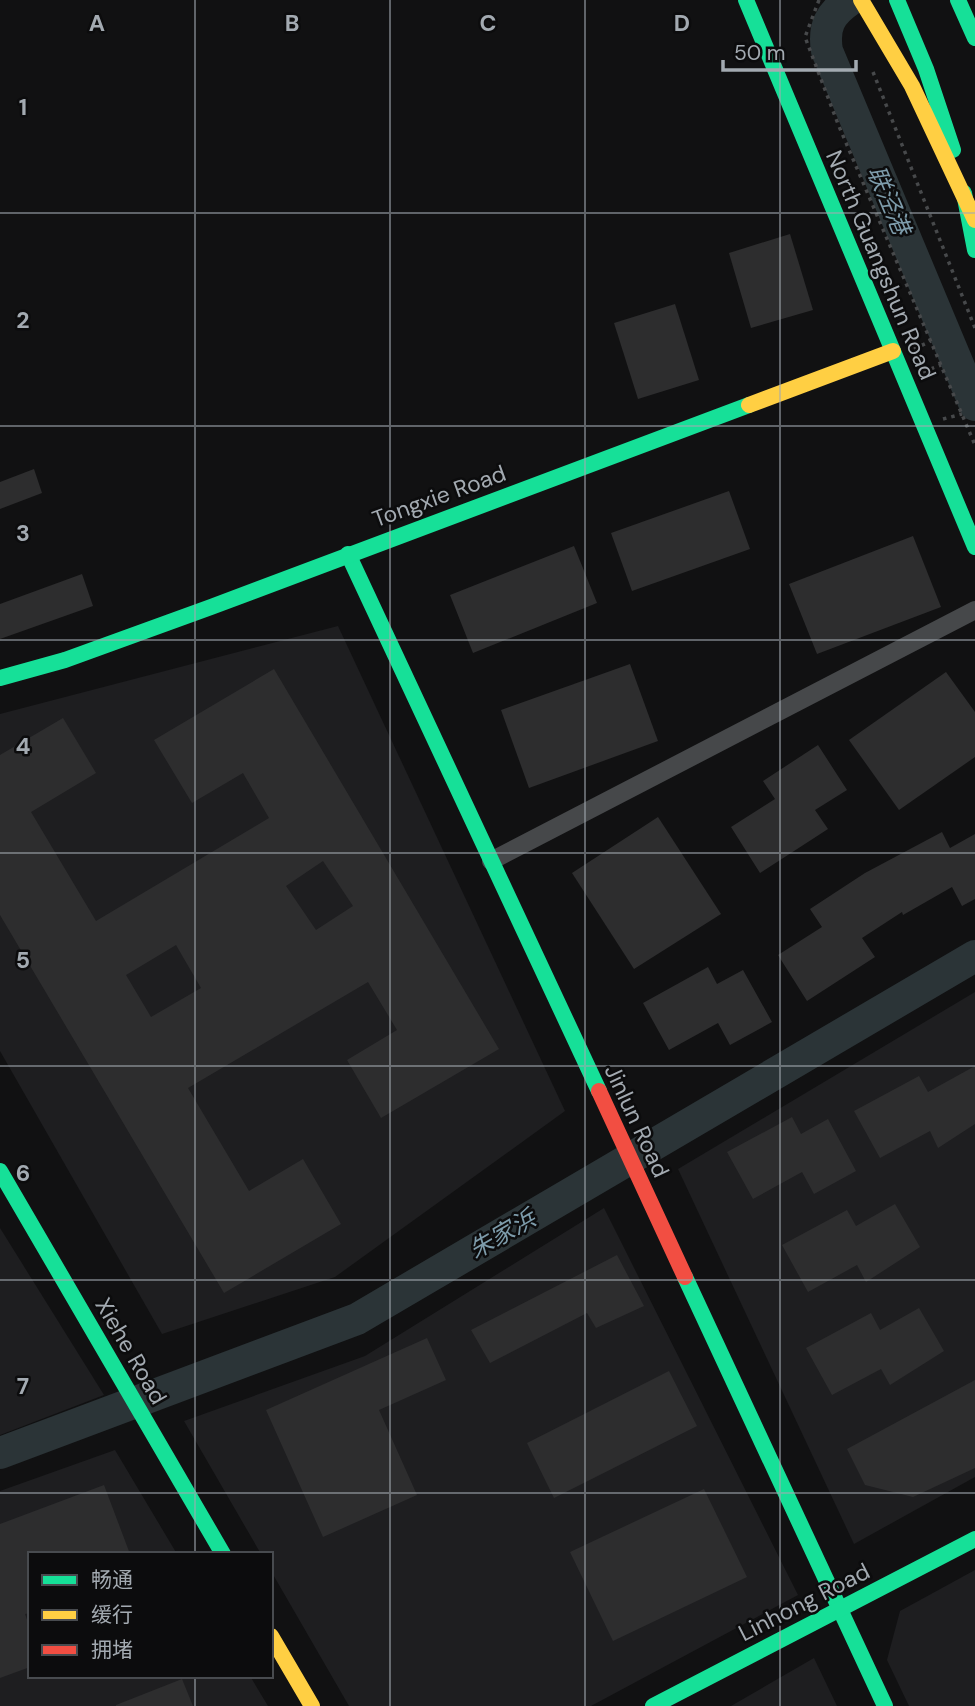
<svg xmlns="http://www.w3.org/2000/svg" width="975" height="1706" viewBox="0 0 975 1706" font-family="'DM Sans','Noto Sans SC',sans-serif">
  <style>
    .built { fill: #1e1e20 }
    .lines { fill: none; stroke-linecap: round; stroke-linejoin: round }
    .river { stroke: #2b3437; stroke-width: 32 }
    .building { fill: #2d2d2e; fill-rule: evenodd }
    .path { stroke: #47494b; stroke-width: 3.5; stroke-dasharray: 3.5 5; stroke-linecap: butt }
    .street { stroke: #46484a; stroke-width: 18 }
    .fast { stroke: #16e098; stroke-width: 16 }
    .slow { stroke: #ffcf43; stroke-width: 16 }
    .jam { stroke: #f24e42; stroke-width: 16 }
    .slow-bridge { stroke: #ffcf43; stroke-width: 16 }
    .grid { fill: none; stroke: #a3aab1; stroke-width: 2; stroke-opacity: 0.55 }
    .labels { text-anchor: middle; dominant-baseline: central; stroke-width: 5; stroke-linejoin: round; paint-order: stroke }
    .street-label { font-size: 23px; fill: #a3aab1; stroke: #0c0c0d }
    .water-label { font-size: 24px; font-style: italic; fill: #7d9baa; stroke: #0c0c0d }
    .grid-label { font-size: 23px; text-anchor: middle; font-weight: bold; fill: #a3aab1; stroke: #0c0c0d; stroke-width: 5; stroke-linejoin: round; paint-order: stroke }
  </style>
  <rect width="100%" height="100%" fill="#111112"/>
  <g class="built">
    <polygon points="338,626 565,1111 335,1277 162,1334 0,1051 0,714"/>
    <polygon points="975,992 975,1477 854,1544 678,1169"/>
    <polygon points="604,1208 798,1595 591,1706 349,1706 271,1571 271,1554 261,1554 184,1421 365,1356"/>
    <polygon points="0,1228 104,1395 0,1435"/>
    <polygon points="115,1450 177,1554 30,1554 30,1676 250,1676 268,1706 0,1706 0,1491"/>
    <polygon points="975,1570 975,1706 909,1706 887,1660 900,1611"/>
    <polygon points="814,1658 837,1706 731,1706"/>
  </g>
  <g class="lines">
    <g class="river">
      <path d="M850,0C830,14 823,26 827,51L975,405"/>
      <polyline points="0,1453 357,1319 975,956"/>
    </g>
  </g>
  <g class="building">
    <polygon points="790,234 813,310 751,328 729,253"/>
    <polygon points="675,304 699,380 638,399 614,323"/>
    <polygon points="34,469 42,493 0,509 0,482"/>
    <polygon points="729,491 750,549 632,591 611,533"/>
    <polygon points="913,536 941,607 817,654 789,584"/>
    <polygon points="574,546 597,603 473,653 450,595"/>
    <polygon points="82,574 93,606 0,639 0,604"/>
    <polygon points="630,664 658,741 529,788 501,710"/>
    <path d="M274,669L499,1049L381,1118L347,1060L397,1030L368,982L188,1088L249,1191L303,1159L341,1224L224,1293L0,915V755L63,718L96,773L31,812L96,921L269,818L243,773L192,803L154,740ZM323,861L353,906L316,930L286,886ZM176,945L201,988L151,1017L126,975Z"/>
    <polygon points="946,672 975,712 975,757 899,810 849,740"/>
    <polygon points="818,745 847,790 815,810 828,829 760,873 731,827 775,799 763,781"/>
    <polygon points="658,817 721,914 634,969 572,873"/>
    <polygon points="942,832 950,848 975,834 975,899 962,906 952,887 903,915 902,912 862,938 875,957 807,1001 778,955 822,927 810,909 865,873"/>
    <polygon points="708,967 717,984 743,970 772,1022 730,1045 718,1023 669,1050 643,1003"/>
    <polygon points="975,1066 975,1124 938,1148 930,1131 880,1158 854,1111 919,1076 928,1092"/>
    <polygon points="792,1117 801,1134 828,1119 856,1171 814,1194 802,1172 753,1199 727,1152"/>
    <polygon points="895,1204 920,1247 866,1282 857,1265 808,1292 782,1245 847,1210 856,1226"/>
    <polygon points="617,1255 644,1306 596,1328 587,1313 490,1363 471,1330"/>
    <polygon points="919,1308 944,1351 890,1385 881,1369 832,1395 806,1348 871,1313 880,1330"/>
    <polygon points="427,1338 446,1380 379,1410 417,1495 323,1537 266,1410"/>
    <polygon points="669,1371 697,1426 554,1498 527,1443"/>
    <polygon points="975,1380 975,1468 913,1497 865,1485 847,1449"/>
    <polygon points="104,1485 130,1554 30,1554 30,1613 25,1614 30,1628 30,1667 0,1678 0,1524"/>
    <polygon points="704,1489 747,1577 613,1641 570,1552"/>
    <polygon points="182,1679 193,1706 116,1706 116,1705"/>
  </g>
  <g class="lines">
    <g class="path">
      <polyline points="819,0 805,37 838,124 975,445"/>
      <polyline points="873,72 975,328"/>
      <polyline points="914,349 931,341"/>
      <polyline points="923,372 941,365"/>
      <polyline points="943,419 962,414"/>
    </g>
    <polyline class="street" points="491,861 975,610"/>
    <g class="fast">
      <polyline points="746,0 975,547"/>
      <polyline points="897,0 926,69 953,150"/>
      <polyline points="958,0 975,38"/>
      <polyline points="964,193 975,250"/>
      <polyline points="348,554 599,1091"/>
      <polyline points="0,678 65,660 211,607 749,405"/>
      <polyline points="0,1171 223,1554"/>
      <polyline points="685,1277 885,1706"/>
      <polyline points="653,1706 975,1539"/>
    </g>
    <g class="slow">
      <polyline points="749,405 893,351"/>
      <polyline points="271,1636 312,1706"/>
    </g>
    <polyline class="jam" points="599,1091 685,1277"/>
    <polyline class="slow-bridge" points="861,0 912,86 975,220"/>
  </g>
  <path class="grid" d="M195,0V1554M390,0V1706M585,0V1706M780,0V1706M0,213H975M0,426H975M0,640H975M0,853H975M0,1066H975M0,1280H975M0,1493H975M195,1676V1706"/>
  <g class="labels">
    <g class="street-label">
      <text transform="translate(881 265) rotate(67)">North Guangshun Road</text>
      <text transform="translate(439 496) rotate(-20)">Tongxie Road</text>
      <text transform="translate(637 1121) rotate(65)">Jinlun Road</text>
      <text transform="translate(131 1351) rotate(60)">Xiehe Road</text>
      <text transform="translate(804 1602) rotate(-27)">Linhong Road</text>
    </g>
    <g class="water-label">
      <text transform="translate(889 200) rotate(67)">联泾港</text>
      <text transform="translate(502 1234) rotate(-30)">朱家浜</text>
    </g>
  </g>
  <g class="grid-label">
    <text x="97" y="31">A</text>
    <text x="292" y="31">B</text>
    <text x="488" y="31">C</text>
    <text x="682" y="31">D</text>
    <text x="23" y="115">1</text>
    <text x="23" y="328">2</text>
    <text x="23" y="541">3</text>
    <text x="23" y="754">4</text>
    <text x="23" y="968">5</text>
    <text x="23" y="1181">6</text>
    <text x="23" y="1394">7</text>
  </g>
  <rect x="28" y="1552" width="245" height="126" fill="#0c0c0d" stroke="#484b4f" stroke-width="2"/>
  <rect x="42" y="1575" width="35" height="10" fill="#16e098" stroke="#484b4f" stroke-width="2"/>
  <text x="91" y="1587" font-size="21" fill="#a3aab1">畅通</text>
  <rect x="42" y="1610" width="35" height="10" fill="#ffcf43" stroke="#484b4f" stroke-width="2"/>
  <text x="91" y="1622" font-size="21" fill="#a3aab1">缓行</text>
  <rect x="42" y="1645" width="35" height="10" fill="#f24e42" stroke="#484b4f" stroke-width="2"/>
  <text x="91" y="1657" font-size="21" fill="#a3aab1">拥堵</text>
  <path d="M723 60v10h133v-10" fill="none" stroke="#a3aab1" stroke-width="3.5"/>
  <text x="734" y="60" font-size="21" fill="#a3aab1" stroke="#0c0c0d" stroke-width="5" paint-order="stroke">50 m</text>
</svg>
